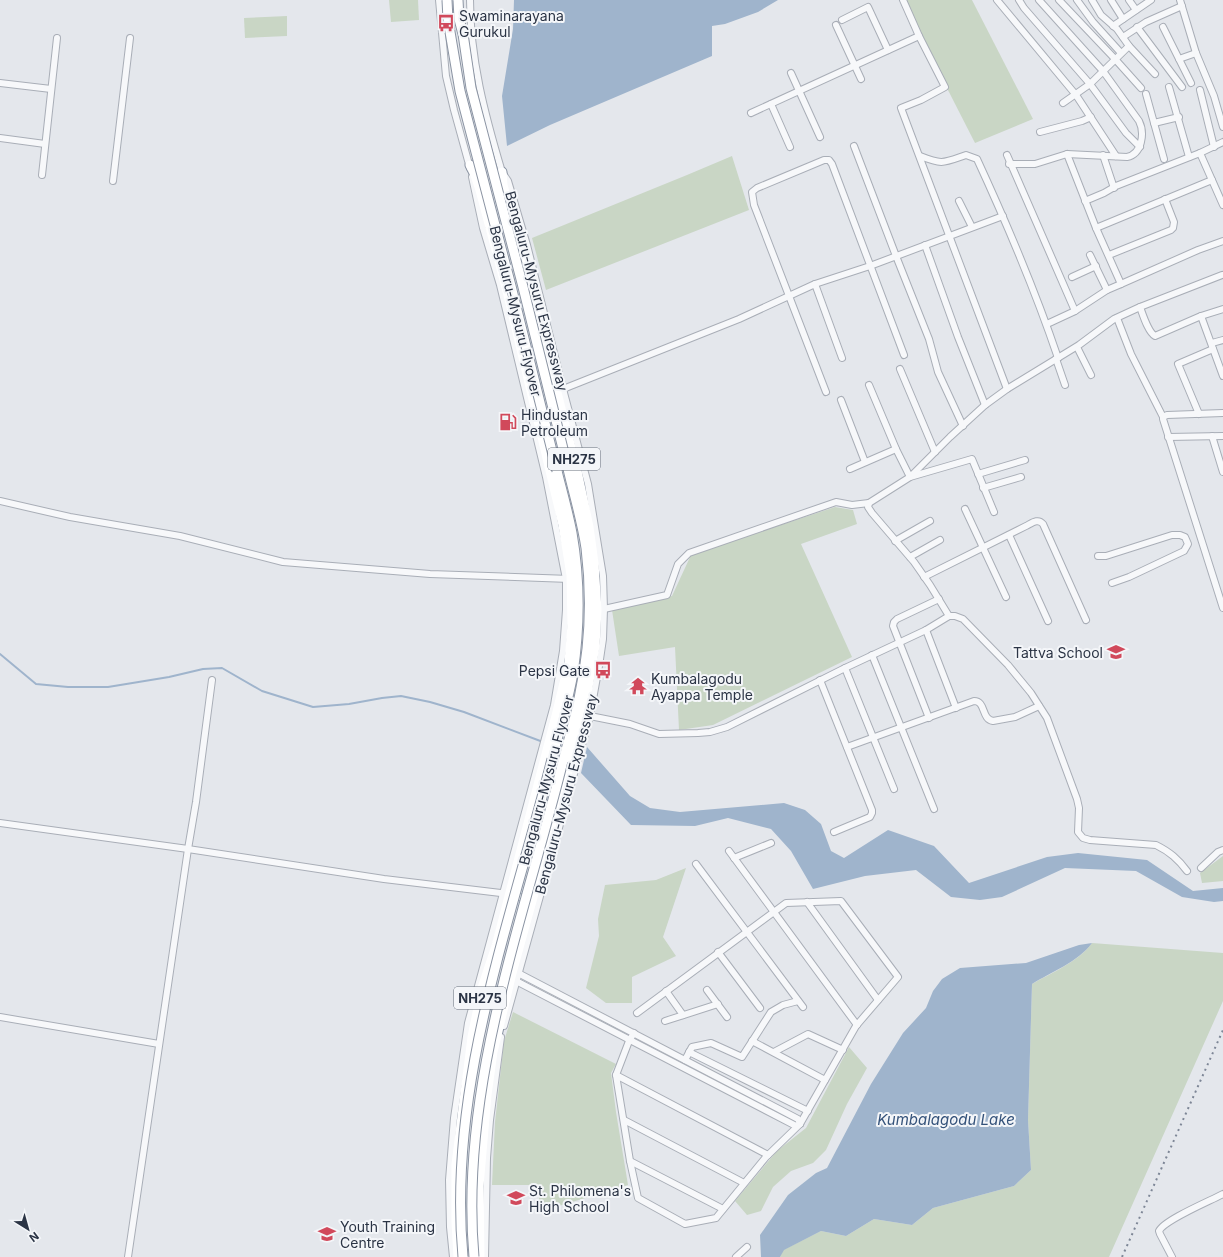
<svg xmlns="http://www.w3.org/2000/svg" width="1223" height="1257" viewBox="0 0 1223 1257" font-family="Inter,sans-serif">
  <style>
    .green { fill: #c9d6c5 }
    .water { fill: #9fb4cc }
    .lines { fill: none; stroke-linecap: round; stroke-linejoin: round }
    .stream { stroke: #9fb4cc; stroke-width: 2 }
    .minor-casing { stroke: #a9aeb7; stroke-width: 8 }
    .highway-casing { stroke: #8b94a3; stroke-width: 11 }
    .minor { stroke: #f7f8fa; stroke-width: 6 }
    .highway { stroke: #fff; stroke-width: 9 }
    .rail { stroke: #7d8696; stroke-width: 2; stroke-dasharray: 2 4; stroke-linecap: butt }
    .highway-bridge-casing { stroke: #8b94a3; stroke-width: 11; stroke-linecap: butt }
    .highway-bridge { stroke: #fff; stroke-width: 9 }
    .labels { text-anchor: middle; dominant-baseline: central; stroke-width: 4; stroke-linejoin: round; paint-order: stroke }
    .shield { fill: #f4f6f9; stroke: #676e7b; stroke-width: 1 }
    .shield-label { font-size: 13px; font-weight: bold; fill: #2b3445 }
    .poi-label { font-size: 14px; fill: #2b3445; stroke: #f4f6f9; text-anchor: start }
    .street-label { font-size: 14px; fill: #2b3445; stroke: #f4f6f9 }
    .water-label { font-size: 15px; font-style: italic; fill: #34527a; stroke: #f4f6f9 }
  </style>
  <rect width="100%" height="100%" fill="#e4e7ec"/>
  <g class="green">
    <polygon points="389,0 418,0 419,20 391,22"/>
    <polygon points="902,0 972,0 1033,119 975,143"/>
    <polygon points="287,16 287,36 245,38 244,18"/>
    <polygon points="732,156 749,210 546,290 532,238 687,175"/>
    <polygon points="835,507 853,510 857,524 801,544 852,657 713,725 679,730 675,647 619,656 612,610 672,596 691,555"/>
    <polygon points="1223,856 1223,881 1202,883 1200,873"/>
    <polygon points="686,868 663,937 676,956 632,977 632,1003 606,1003 586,988 599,936 598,919 605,885 656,880"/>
    <path d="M1092,943L1223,953V1001L1109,1257H780L783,1250L821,1231L846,1236L874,1219L912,1225L933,1208L1014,1186L1031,1170L1028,1120L1032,984C1051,973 1078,962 1092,943Z"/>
    <polygon points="513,1012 616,1064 611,1073 616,1112 628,1185 539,1212 539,1185 492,1185 495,1122 504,1041"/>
    <polygon points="849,1047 867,1068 847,1104 826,1150 813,1163 791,1171 773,1187 761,1211 747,1215 735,1201 777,1151 806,1128"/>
  </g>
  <g class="water">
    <polygon points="514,0 778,0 758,12 725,24 712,26 712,56 550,125 507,146 502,96 513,29"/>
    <polygon points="587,747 630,796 650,808 680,812 784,803 805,810 821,824 831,851 844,858 888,830 934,846 969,883 1047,857 1078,853 1147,860 1193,891 1223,888 1223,901 1214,902 1182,897 1136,871 1065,868 1002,897 980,900 951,897 916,870 865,876 813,889 791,851 771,829 728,818 695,826 631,825 581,773"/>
    <path d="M1092,943C1078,962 1051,972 1032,984L1028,1120L1031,1170L1014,1186L933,1208L912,1225L874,1219L846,1236L821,1231L784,1250L780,1257H761L760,1235L788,1195L816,1173L827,1168L871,1084L903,1033L926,1008L933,991L942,979L960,968L1026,963L1079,945Z"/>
  </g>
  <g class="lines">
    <polyline class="stream" points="0,654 36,684 68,687 108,687 169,677 203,669 222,668 262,691 313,707 349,704 382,698 401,696 430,702 464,712 543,742"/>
    <g class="minor-casing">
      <g id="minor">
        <polyline points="439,0 446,76 454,110 470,168"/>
        <path d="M470,0C470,59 485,115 502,172L508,181L527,245L563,389L588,484L603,576L604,609L603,639L599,666L590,716L504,1026"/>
        <polyline points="903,0 919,36 945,87 921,100 901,108 1007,389"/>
        <polyline points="997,0 1076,95 1116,156"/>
        <polyline points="1019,0 1024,8 1090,84 1126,133 1140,147"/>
        <polyline points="1059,0 1115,59 1141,88"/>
        <polyline points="1077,0 1093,22 1121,53"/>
        <polyline points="1092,0 1101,15 1117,29 1129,46 1155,74"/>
        <polyline points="1111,0 1123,19"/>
        <polyline points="1129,0 1136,10"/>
        <polyline points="1180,0 1196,53 1214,96 1223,127"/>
        <polyline points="842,20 868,7 888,50"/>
        <polyline points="836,25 861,79"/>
        <polyline points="1113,26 1151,0"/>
        <polyline points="1137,27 1182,87"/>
        <polyline points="1163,27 1191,83"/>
        <polyline points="1123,37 1146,22 1182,6"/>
        <polyline points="1179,59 1196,53"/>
        <polyline points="791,73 820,137"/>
        <polyline points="0,83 51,89"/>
        <polyline points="1169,87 1189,157"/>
        <polyline points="1200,90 1214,147"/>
        <polyline points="1146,94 1164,159"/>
        <polyline points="1063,103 1090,84 1129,46"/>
        <polyline points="771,104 790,147"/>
        <polyline points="751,113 919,36"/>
        <polyline points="1154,123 1179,117"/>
        <polyline points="1040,132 1082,121 1091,117"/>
        <polyline points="0,138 45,144"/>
        <polyline points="854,146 896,256 929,339 938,372 963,426"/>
        <polyline points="1200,153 1223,205"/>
        <polyline points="1067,154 1096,228 1121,284"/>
        <polyline points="1007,155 1075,311"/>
        <polyline points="1103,155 1114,188"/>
        <path d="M920,156C943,165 943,163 966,155L977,159C1007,224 1035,290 1058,358"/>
        <path d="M1009,164H1035L1067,154L1127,157C1142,154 1145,133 1139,121L1103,71L1039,0"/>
        <polyline points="42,175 57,38"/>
        <polyline points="113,181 130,38"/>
        <polyline points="959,201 972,227"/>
        <polyline points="1085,201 1104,193 1116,186 1200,153 1223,142"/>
        <polyline points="1096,228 1212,180"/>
        <polyline points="925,245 958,337 985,405"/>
        <polyline points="1090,255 1107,290"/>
        <polyline points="1109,255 1171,230 1173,228 1174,222 1165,199"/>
        <polyline points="1072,277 1096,266"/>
        <polyline points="815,284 842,358"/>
        <path d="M1140,307C1143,315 1148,332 1155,336L1201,316L1223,309"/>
        <polyline points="1201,316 1223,376"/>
        <polyline points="1117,318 1131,354 1163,417"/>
        <polyline points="1047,324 1075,311 1107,290 1121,284 1198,250 1223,241"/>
        <polyline points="1212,343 1223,340"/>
        <polyline points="1077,347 1091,375"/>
        <polyline points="1056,359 1065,385"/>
        <polyline points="900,369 935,452"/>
        <polyline points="869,385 896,449 910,477 972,459 994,512"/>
        <polyline points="563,389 739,319 815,284 870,266 1003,216"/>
        <polyline points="826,392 754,205 752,192 757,188 824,160 829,160 832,164 904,355"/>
        <polyline points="841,400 865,462"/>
        <polyline points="1223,413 1167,415 1163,417 1163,419 1223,608"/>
        <polyline points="1199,414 1178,364 1213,349"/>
        <polyline points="1212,436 1223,472"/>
        <polyline points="1168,437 1223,436"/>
        <polyline points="850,469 896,449"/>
        <polyline points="978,474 1025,460"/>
        <polyline points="983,488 1021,477"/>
        <polyline points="0,501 70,517 180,536 283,562 430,574 570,579"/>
        <polyline points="965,509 1006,597"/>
        <polyline points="1009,535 1048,621"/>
        <polyline points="895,541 930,521"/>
        <polyline points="1098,556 1106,556 1172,535 1180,535 1185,537 1188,544 1184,551 1129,577 1112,583"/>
        <polyline points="910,557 940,540"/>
        <path d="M924,577L1026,526C1032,523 1038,518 1043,524L1086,620"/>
        <polyline points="604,609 667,595 678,564 689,553 836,502 852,505 869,503"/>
        <polyline points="949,616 930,585 914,562 872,513 868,507 869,503 910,477 950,437 985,405 1007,389 1079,345 1114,319 1140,307 1222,275"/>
        <polyline points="926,630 956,708"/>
        <polyline points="872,655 934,809"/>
        <polyline points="845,668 894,789"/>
        <polyline points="820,680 872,810 872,813 870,817 834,832"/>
        <path d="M590,716L630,724L659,734L698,733L710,732L727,727L845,668L926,630L949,616H955L963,619L1008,665L1031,693L1047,718L1077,799L1079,808L1078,832L1083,838L1090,840L1156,845C1170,852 1178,859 1187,871"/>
        <polyline points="929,718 893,626 894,622 897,619 939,599"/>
        <path d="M847,747L974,701C986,701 981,719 993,721L1015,717L1039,706"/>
        <polyline points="0,823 188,849 384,879 509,894 528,899"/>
        <polyline points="729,851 857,1025"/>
        <polyline points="734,858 771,843"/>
        <polyline points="696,864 803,1007"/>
        <polyline points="1201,868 1218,852 1223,850"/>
        <polyline points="807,902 878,1000"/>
        <polyline points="718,952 760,1008"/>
        <polyline points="518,973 798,1119 800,1124"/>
        <polyline points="516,981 796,1126 800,1124"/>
        <polyline points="707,990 727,1017"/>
        <polyline points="666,991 683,1015"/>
        <polyline points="0,1017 159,1044"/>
        <polyline points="665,1021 718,1004"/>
        <polyline points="634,1033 629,1041 616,1075 630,1161 638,1198 685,1224 716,1218 766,1157 800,1124 856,1026 898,977 841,901 786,903 637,1013"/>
        <polyline points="752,1041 825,1080"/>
        <polyline points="689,1052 808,1111"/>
        <polyline points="774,1052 808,1034 843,1050"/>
        <polyline points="685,1060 692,1047 711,1043 742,1057 771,1012 783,1005 798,1001"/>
        <polyline points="616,1075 768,1155"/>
        <polyline points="624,1120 744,1183"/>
        <polyline points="630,1161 723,1209"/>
        <polyline points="128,1257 188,849 196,802 212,680"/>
        <polyline points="453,1257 450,1227 449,1180 454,1118 468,1023 554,705 563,651 566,610 566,579 546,477 500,285 483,228 472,177"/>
        <polyline points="485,1257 487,1158 490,1120 501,1037"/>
        <polyline points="736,1257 747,1247"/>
        <path d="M1172,1257L1160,1234L1159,1231C1164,1220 1210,1201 1223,1194"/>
      </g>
    </g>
    <g class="highway-casing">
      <g id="highway">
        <path d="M552,759C559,730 568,702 573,673C580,626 580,579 572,533C568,512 562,491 557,471"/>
        <path d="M563,761C569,738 576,716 580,693C590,646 592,597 586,548C582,521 574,495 568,469"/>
        <polyline points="458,1257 456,1222 456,1164 472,1037 482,988 496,946 557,712 569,662 572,624 571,575 563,525 509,299 480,190 475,175 470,165"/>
        <polyline points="480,1257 479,1186 487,1095 493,1052 512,973 583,717 595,646 597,610 594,563 589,527 577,471 531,290 503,185 502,172"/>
      </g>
    </g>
    <use href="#minor" class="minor"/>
    <use href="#highway" class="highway"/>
    <polyline class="rail" points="1122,1257 1223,1030"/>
    <g class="highway-bridge-casing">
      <g id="highway-bridge">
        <polyline points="447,0 448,20 460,91 511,286 557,471"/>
        <polyline points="458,0 459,19 463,34 471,88 522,283 568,469"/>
        <path d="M463,1257C447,1086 511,922 552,759"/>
        <path d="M474,1257C459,1088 523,922 563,761"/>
      </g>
    </g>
    <use href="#highway-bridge" class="highway-bridge"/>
  </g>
  <defs>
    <g id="bus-bare" transform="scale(1.38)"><path d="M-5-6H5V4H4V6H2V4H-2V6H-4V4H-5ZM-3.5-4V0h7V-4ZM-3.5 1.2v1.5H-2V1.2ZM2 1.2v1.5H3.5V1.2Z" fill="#d1495b" stroke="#f4f6f9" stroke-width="2.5" paint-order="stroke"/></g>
    <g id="fuel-bare" transform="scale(1.38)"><path d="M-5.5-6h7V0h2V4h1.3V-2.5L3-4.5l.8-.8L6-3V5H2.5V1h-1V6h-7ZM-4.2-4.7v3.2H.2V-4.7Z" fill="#d1495b" stroke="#f4f6f9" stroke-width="2.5" paint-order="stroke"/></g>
    <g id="school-bare" transform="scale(1.38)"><path d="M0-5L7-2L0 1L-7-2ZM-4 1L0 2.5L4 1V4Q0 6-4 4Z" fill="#d1495b" stroke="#f4f6f9" stroke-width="2.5" paint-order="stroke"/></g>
    <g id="temple-bare" transform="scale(1.38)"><path d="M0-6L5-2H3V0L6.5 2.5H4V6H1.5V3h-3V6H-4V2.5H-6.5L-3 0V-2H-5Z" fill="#d1495b" stroke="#f4f6f9" stroke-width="2.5" paint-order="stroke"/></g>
    <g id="university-bare" transform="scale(1.38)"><path d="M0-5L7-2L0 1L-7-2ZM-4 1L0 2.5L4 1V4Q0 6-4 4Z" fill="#d1495b" stroke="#f4f6f9" stroke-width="2.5" paint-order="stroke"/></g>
  </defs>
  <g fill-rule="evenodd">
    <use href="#bus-bare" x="446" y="23"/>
    <use href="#fuel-bare" x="508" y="422"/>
    <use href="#school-bare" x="1116" y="652"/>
    <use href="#bus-bare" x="603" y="670"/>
    <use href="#temple-bare" x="638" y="686"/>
    <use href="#school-bare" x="516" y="1198"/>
    <use href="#university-bare" x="327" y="1234"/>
  </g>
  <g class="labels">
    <g class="shield">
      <rect x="548" y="448" width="52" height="22" rx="3"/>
      <rect x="454" y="987" width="52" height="22" rx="3"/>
    </g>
    <g class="shield-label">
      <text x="574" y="459">NH275</text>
      <text x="480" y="998">NH275</text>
    </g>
    <g class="poi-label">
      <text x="459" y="15">Swaminarayana<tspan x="459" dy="16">Gurukul</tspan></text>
      <text x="521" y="414">Hindustan<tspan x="521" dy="16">Petroleum</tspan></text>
      <text x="1103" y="652" text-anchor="end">Tattva School</text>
      <text x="590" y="670" text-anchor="end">Pepsi Gate</text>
      <text x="651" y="678">Kumbalagodu<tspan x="651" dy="16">Ayappa Temple</tspan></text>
      <text x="529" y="1190">St. Philomena's<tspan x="529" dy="16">High School</tspan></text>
      <text x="340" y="1226">Youth Training<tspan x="340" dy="16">Centre</tspan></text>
    </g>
    <g class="street-label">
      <text transform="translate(537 291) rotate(75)">Bengaluru-Mysuru Expressway</text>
      <text transform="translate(516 311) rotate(76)">Bengaluru-Mysuru Flyover</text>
      <text transform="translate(546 780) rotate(-75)">Bengaluru-Mysuru Flyover</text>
      <text transform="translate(566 794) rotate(-75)">Bengaluru-Mysuru Expressway</text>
    </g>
    <g class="water-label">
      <text x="946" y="1119">Kumbalagodu Lake</text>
    </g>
  </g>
  <g transform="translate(28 1229) rotate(143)" stroke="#f4f6f9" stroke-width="3" paint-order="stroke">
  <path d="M0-3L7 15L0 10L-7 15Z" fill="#2b3445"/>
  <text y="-6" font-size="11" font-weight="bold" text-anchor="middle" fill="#2b3445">N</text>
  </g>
</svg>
